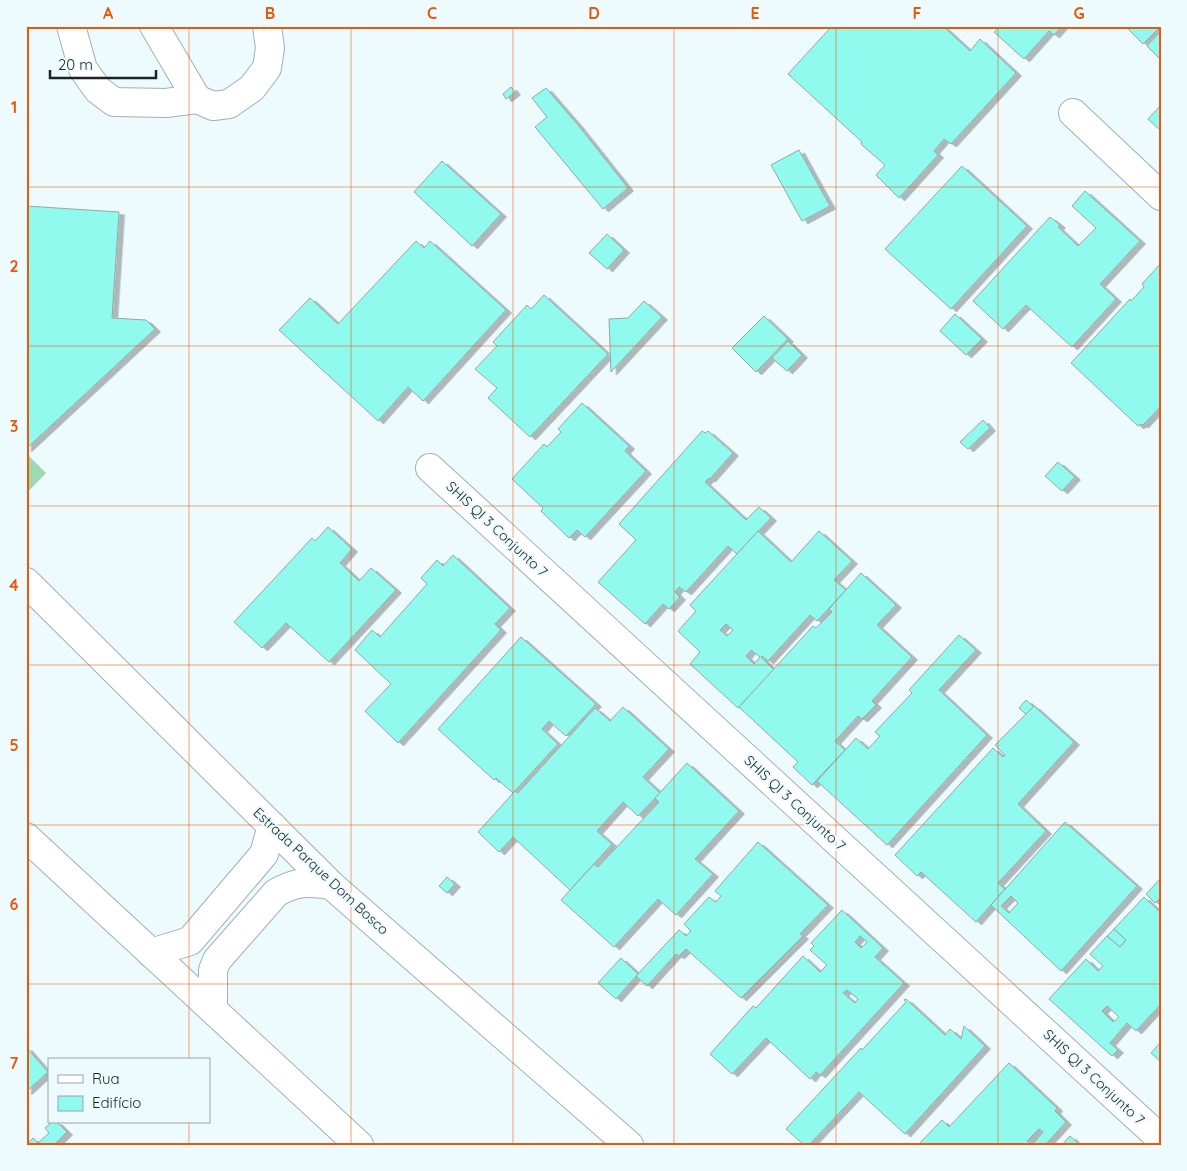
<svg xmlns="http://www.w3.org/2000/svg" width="1187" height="1171" viewBox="0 0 1187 1171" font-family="Quicksand,sans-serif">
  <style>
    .green { fill: #9ddaaf }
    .building { fill: #8ffaed; stroke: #96a7a4; fill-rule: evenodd; filter: url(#shadow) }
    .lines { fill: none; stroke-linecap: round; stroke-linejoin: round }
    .minor-casing { stroke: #a0b0b5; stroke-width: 30 }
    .major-casing { stroke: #a0b0b5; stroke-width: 30 }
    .minor { stroke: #fff; stroke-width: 28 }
    .major { stroke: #fff; stroke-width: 28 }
    .grid { fill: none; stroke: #e8590c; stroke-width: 1; stroke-opacity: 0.55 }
    .labels { text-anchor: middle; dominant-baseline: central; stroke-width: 4.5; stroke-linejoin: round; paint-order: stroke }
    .street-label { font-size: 14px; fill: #1c2325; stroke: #edfbff }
    .neatline { fill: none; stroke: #e8590c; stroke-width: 2 }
    .grid-label { font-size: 16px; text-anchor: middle; font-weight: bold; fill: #e8590c }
  </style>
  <defs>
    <filter id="shadow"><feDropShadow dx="5.5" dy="3" stdDeviation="0" flood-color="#0004"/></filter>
  </defs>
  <rect width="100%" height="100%" fill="#edfbff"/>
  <polygon class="green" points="26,453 46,473 26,494"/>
  <g class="building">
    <polygon points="832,26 943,26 970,51 980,39 1016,73 951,144 944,139 934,151 938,155 899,198 876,175 885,165 862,145 861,143 862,142 788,74"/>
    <polygon points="997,26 1062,26 1054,35 1049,31 1024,59 994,32 998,28"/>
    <polygon points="1125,26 1161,26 1161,29 1158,29 1143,44"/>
    <polygon points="1161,31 1161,57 1159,58 1147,46"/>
    <polygon points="511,87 515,92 506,99 503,94"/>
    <polygon points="546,88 578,125 628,188 603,209 535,127 547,117 532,98"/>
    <polygon points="1161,105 1161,131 1148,119"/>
    <polygon points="799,150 830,206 802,221 771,165"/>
    <polygon points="442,161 501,214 472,246 414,192"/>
    <polygon points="962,166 1027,226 951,309 885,249"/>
    <polygon points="1085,191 1140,241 1100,284 1116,299 1072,347 1026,305 1003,329 973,301 1050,217 1060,225 1058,227 1078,246 1096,228 1072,206"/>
    <polygon points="26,206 119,212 112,318 146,320 155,329 26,449"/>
    <polygon points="607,234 624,250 607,269 589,253"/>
    <polygon points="416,241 424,248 430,241 506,310 423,401 408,387 378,421 279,330 310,298 338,324"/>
    <polygon points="1161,263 1161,406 1143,425 1141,424 1138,426 1071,363 1130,299 1131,301 1144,287 1142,284"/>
    <polygon points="544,295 608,354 530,437 488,398 497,388 475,369 497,346 493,342 527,305 531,309"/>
    <polygon points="644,301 662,317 611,372 609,319 628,318"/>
    <polygon points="955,314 982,339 966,355 940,331"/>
    <polygon points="764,316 788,339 756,372 732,348"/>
    <polygon points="788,341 802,355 787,371 772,358"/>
    <polygon points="582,403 629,446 625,451 646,471 585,537 577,530 569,538 541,511 543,508 512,479 544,444 547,447 561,432 558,429"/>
    <polygon points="983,420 990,428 968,449 960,442"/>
    <polygon points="702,431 705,433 708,431 733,453 710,479 709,478 705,482 746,520 759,507 771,518 737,554 728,546 686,592 679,587 675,592 680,597 669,609 663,604 645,624 598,582 636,540 619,524"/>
    <polygon points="1058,462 1075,477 1062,491 1045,476"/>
    <polygon points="328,527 352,549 340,563 359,581 371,568 396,590 329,662 286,623 262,648 234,622 312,538 315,541"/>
    <path d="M758,531L791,562L819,531L852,561L834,580L846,590L817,621L810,615L768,661L762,656L761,657L774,670L738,708L690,664L700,652L678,631L696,611L690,605ZM726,624L733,630L727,636L720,630ZM751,650L760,657L754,664L746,656Z"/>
    <polygon points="453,555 510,608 495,624 501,630 398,743 365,711 391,684 355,650 372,630 380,637 427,584 421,578 437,560 443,566"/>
    <polygon points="861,573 896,605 877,625 912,657 872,701 876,705 862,719 858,716 835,741 845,750 812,785 793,767 798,762 739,707 813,626 816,628 832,612 829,609"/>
    <polygon points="959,635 976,650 939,690 987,735 887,845 817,781 856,738 868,749 880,736 875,732 912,693 909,690"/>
    <polygon points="521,637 596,704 566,736 549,721 542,729 558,744 513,793 496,778 494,780 438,729"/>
    <polygon points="1026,700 1034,707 1026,714 1019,708"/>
    <polygon points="1034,706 1074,742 1018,804 1046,831 998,883 1005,889 976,922 921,872 917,876 895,855 993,748 1003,757 1005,755 995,745"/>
    <polygon points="623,707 669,749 643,777 660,793 638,816 623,802 597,831 612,844 570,890 513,837 499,852 478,832 515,791 518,793 595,708 610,721"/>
    <polygon points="687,763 739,811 695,859 713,874 676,915 658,899 614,947 561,900 594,864 598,867 659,802 655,798"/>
    <path d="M1065,822L1137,886L1061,971L991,905ZM1011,896L1018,903L1009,913L1001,906Z"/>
    <polygon points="758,842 828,905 800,934 803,936 741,998 686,949 679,956 676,954 647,986 636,976 679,930 686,936 691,931 684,924 709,897 716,902 721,896 715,891"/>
    <polygon points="447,877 455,884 447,893 439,886"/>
    <polygon points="1161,878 1161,897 1155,903 1146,894"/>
    <path d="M1144,897L1160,912L1161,910V1004L1136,1031L1127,1023L1110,1043L1118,1050L1112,1056L1049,999L1086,959L1098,971L1103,966L1090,954L1107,936L1120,947L1126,940L1114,929ZM1107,1006L1119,1017L1113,1022L1102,1011Z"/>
    <path d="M842,910L883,948L875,957L904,983L820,1075L816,1072L810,1079L766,1038L732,1074L710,1054L753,1006L756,1008L803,956L820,972L827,965L810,950L814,946L811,943ZM860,936L867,942L861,948L855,942ZM847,990L858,999L855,1003L843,993Z"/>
    <polygon points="1114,929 1126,940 1120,947 1107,936"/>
    <polygon points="621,958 638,974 616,999 598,983"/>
    <polygon points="906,999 945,1035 950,1029 961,1039 964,1026 985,1046 905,1134 859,1092 809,1145 804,1145 786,1129 861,1048 862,1050 906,1002 904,1000"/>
    <polygon points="1161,1042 1161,1062 1151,1053"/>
    <polygon points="26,1047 48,1072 26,1092"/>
    <polygon points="1009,1063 1057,1108 1055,1111 1066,1122 1045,1145 1032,1145 1043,1132 1039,1129 1027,1141 1032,1145 918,1145 942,1120 949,1127"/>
    <polygon points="52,1122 57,1122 67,1132 54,1145 26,1145 33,1138 38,1143 49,1133 45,1128"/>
    <polygon points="1070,1136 1080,1145 1062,1145"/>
  </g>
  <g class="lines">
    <g class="minor-casing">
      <g id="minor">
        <polyline points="71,26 83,69 98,90 114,102 166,103 197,99"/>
        <polyline points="154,26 197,99 213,106 229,104 252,88 267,68 270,48 267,26"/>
        <polyline points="1073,113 1161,196"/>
        <polyline points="430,468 1161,1139"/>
      </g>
    </g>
    <g class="major-casing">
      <g id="major">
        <polyline points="26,582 331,885 629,1145"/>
        <polyline points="26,837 359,1145"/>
        <polyline points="151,953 190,941 264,854 272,826"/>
        <path d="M213,1010V970L217,960L276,893C296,881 309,882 331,885"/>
      </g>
    </g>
    <use href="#minor" class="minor"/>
    <use href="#major" class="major"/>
  </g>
  <path class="grid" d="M189,26V1060M351,26V1145M513,26V1145M674,26V1145M836,26V1145M998,26V1145M26,187H1161M26,346H1161M26,506H1161M26,665H1161M26,825H1161M26,984H1161M189,1122V1145"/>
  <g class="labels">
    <g class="street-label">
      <text transform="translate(497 529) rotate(43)">SHIS QI 3 Conjunto 7</text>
      <text transform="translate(795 803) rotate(43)">SHIS QI 3 Conjunto 7</text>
      <text transform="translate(321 871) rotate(43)">Estrada Parque Dom Bosco</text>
      <text transform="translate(1094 1077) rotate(43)">SHIS QI 3 Conjunto 7</text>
    </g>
  </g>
  <rect width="1187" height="1171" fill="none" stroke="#edfbff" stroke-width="55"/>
  <rect x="48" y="1058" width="162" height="65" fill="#edfbff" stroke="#99a5a8"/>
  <rect x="58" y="1075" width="25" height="8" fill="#ffffff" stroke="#99a5a8"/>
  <text x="92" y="1084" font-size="15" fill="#1c2325">Rua</text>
  <rect x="58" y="1096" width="25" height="15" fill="#8ffaed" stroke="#99a5a8"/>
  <text x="92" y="1108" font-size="15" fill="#1c2325">Edifício</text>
  <path d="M50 70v8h106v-8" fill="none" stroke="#1c2325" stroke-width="2.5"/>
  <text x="58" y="70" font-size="15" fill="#1c2325" stroke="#edfbff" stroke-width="4" paint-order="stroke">20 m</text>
  <rect x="28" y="28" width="1132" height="1116" class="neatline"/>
  <g class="grid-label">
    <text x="108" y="19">A</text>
    <text x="270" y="19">B</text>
    <text x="432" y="19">C</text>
    <text x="594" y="19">D</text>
    <text x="755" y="19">E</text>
    <text x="917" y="19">F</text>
    <text x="1079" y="19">G</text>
    <text x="14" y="113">1</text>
    <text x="14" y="272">2</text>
    <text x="14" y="432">3</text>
    <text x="14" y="591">4</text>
    <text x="14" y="751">5</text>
    <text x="14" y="910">6</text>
    <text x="14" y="1069">7</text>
  </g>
</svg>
